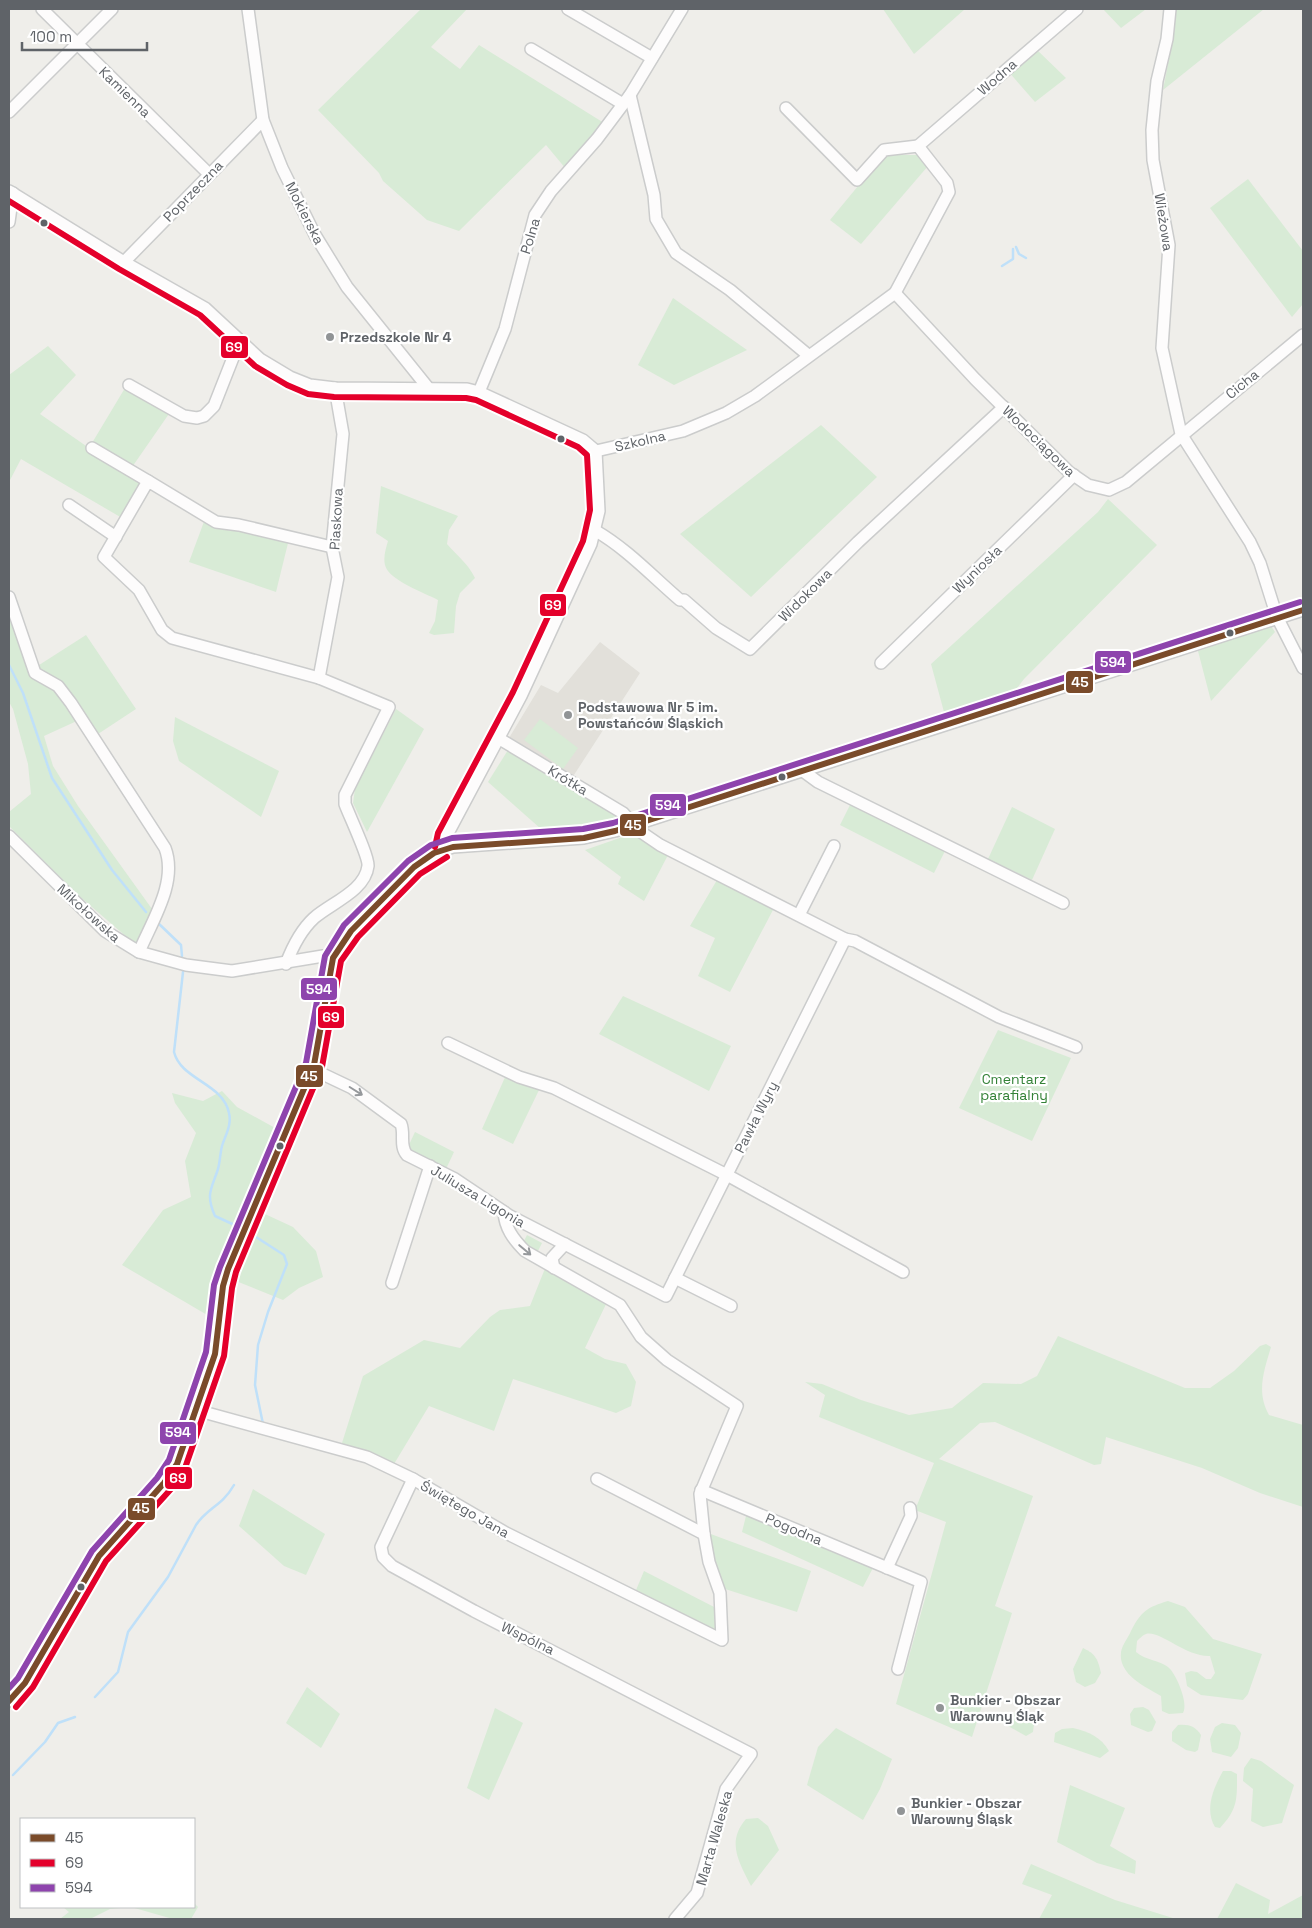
<svg xmlns="http://www.w3.org/2000/svg" width="1312" height="1928" viewBox="0 0 1312 1928" font-family="'Space Grotesk',sans-serif">
  <style>
    .education { fill: #e2e0da }
    .green { fill: #d8ebd6 }
    .lines { fill: none; stroke-linecap: round; stroke-linejoin: round }
    .stream { stroke: #bfe0f9; stroke-width: 2.5 }
    .minor-casing { stroke: #cbcccc; stroke-width: 14 }
    .minor { stroke: #fdfcfc; stroke-width: 11 }
    .bus-1-casing { stroke: #fff; stroke-width: 10 }
    .bus-2-casing { stroke: #fff; stroke-width: 10 }
    .bus-3-casing { stroke: #fff; stroke-width: 10 }
    .bus-1 { stroke: #7a4b2a; stroke-width: 6 }
    .bus-2 { stroke: #e4002b; stroke-width: 6 }
    .bus-3 { stroke: #8e44ad; stroke-width: 6 }
    .oneway { stroke: #96999c }
    .bus-dot { fill: #5f6368; stroke: #fff; stroke-width: 2 }
    .poi-dot { fill: #919496; stroke: #fff; stroke-width: 2 }
    .labels { text-anchor: middle; dominant-baseline: central; stroke-width: 4.5; stroke-linejoin: round; paint-order: stroke }
    .street-label { font-size: 14px; fill: #5f6368; stroke: #fff }
    .poi-label { font-size: 14px; font-weight: bold; fill: #5f6368; stroke: #fff; text-anchor: start }
    .park-label { font-size: 14px; fill: #348238; stroke: #fff }
    .line-badge { stroke: #fff; stroke-width: 2 }
    .badge-label { font-size: 14px; text-anchor: middle; font-weight: bold; fill: #fff }
  </style>
  <rect width="100%" height="100%" fill="#efeeea"/>
  <polygon class="education" points="600,642 640,673 572,778 509,738 541,685 558,693"/>
  <g class="green">
    <polygon points="421,9 467,9 431,47 460,69 479,45 604,123 566,169 546,145 459,231 427,220 383,181 379,173 318,110"/>
    <polygon points="883,9 965,9 914,54"/>
    <polygon points="1103,9 1146,9 1121,28"/>
    <polygon points="1174,9 1264,9 1163,90 1175,27"/>
    <polygon points="1035,48 1066,78 1035,102 1008,71"/>
    <polygon points="895,155 917,155 928,166 861,244 830,220 882,157"/>
    <polygon points="1248,179 1303,251 1303,304 1292,317 1210,208"/>
    <polygon points="673,298 747,350 674,385 638,365"/>
    <polygon points="48,346 76,375 40,414 89,448 128,383 173,408 130,470 143,478 122,518 21,459 9,482 9,375"/>
    <polygon points="821,425 877,477 751,597 680,534"/>
    <path d="M381,486L458,516L449,530L447,544C458,557 467,562 475,578L460,593L456,606L454,633L434,635L429,633L435,621L438,600C425,593 388,580 385,565C383,557 386,548 388,541L376,533Z"/>
    <polygon points="1108,499 1157,545 1024,679 1014,692 944,712 931,664 1098,512"/>
    <polygon points="205,519 289,539 276,592 189,562"/>
    <polygon points="9,600 36,667 86,635 136,709 98,734 79,720 44,736 53,766 78,806 152,909 136,945 78,895 9,826 9,812 31,794 28,764 13,709 9,702"/>
    <polygon points="1271,626 1275,632 1211,701 1198,651"/>
    <polygon points="396,709 424,729 367,832 353,803 355,789"/>
    <polygon points="175,717 279,771 261,817 179,761 173,741"/>
    <polygon points="540,719 578,748 563,769 524,740"/>
    <polygon points="508,750 624,819 622,824 583,832 541,829 488,782"/>
    <polygon points="851,803 946,849 934,873 840,825"/>
    <polygon points="1012,807 1055,829 1032,880 988,859"/>
    <polygon points="634,833 668,855 644,901 618,884 621,877 585,850"/>
    <polygon points="717,880 774,908 730,992 698,976 715,938 690,926"/>
    <polygon points="623,996 731,1046 709,1091 599,1034"/>
    <polygon points="998,1030 1071,1058 1032,1141 959,1108"/>
    <polygon points="506,1075 540,1088 513,1144 482,1129"/>
    <polygon points="222,1091 237,1107 277,1129 219,1273 214,1319 122,1265 163,1210 191,1197 185,1161 196,1133 175,1103 172,1093 203,1101"/>
    <polygon points="415,1132 454,1152 445,1171 407,1149"/>
    <polygon points="265,1214 293,1227 316,1251 323,1277 299,1288 283,1300 236,1281"/>
    <polygon points="527,1235 542,1243 537,1253 522,1245"/>
    <polygon points="546,1266 608,1300 585,1348 605,1359 626,1364 636,1382 631,1406 616,1413 513,1379 494,1431 429,1406 394,1464 342,1443 363,1376 424,1340 460,1348 490,1317 500,1310 530,1306"/>
    <path d="M1058,1336L1185,1388H1210L1234,1371L1260,1346L1266,1344L1271,1347C1264,1371 1256,1392 1269,1415L1303,1425V1507L1260,1493L1202,1468L1106,1437L1101,1464L1094,1465L995,1422L980,1423L939,1459L1033,1496L995,1606L1012,1613L972,1737L896,1704L946,1522L915,1510L934,1463L819,1417L825,1395L805,1382L822,1384L861,1400L909,1415L952,1408L983,1383L1021,1384L1037,1376Z"/>
    <polygon points="253,1489 325,1534 306,1575 284,1566 239,1526"/>
    <polygon points="747,1512 874,1566 863,1587 742,1532"/>
    <polygon points="708,1533 811,1571 797,1612 722,1588 712,1562"/>
    <polygon points="644,1571 718,1609 719,1635 634,1595"/>
    <path d="M1168,1601L1185,1607L1213,1639L1262,1654L1248,1694L1243,1700L1201,1695L1187,1686L1185,1673L1191,1671L1197,1672L1206,1679H1211L1215,1673L1210,1656C1185,1657 1160,1630 1146,1634C1143,1635 1140,1638 1137,1641L1136,1652C1147,1661 1159,1660 1168,1667C1176,1673 1189,1704 1183,1713L1169,1714L1162,1711L1161,1696C1146,1687 1118,1675 1121,1652C1122,1645 1128,1638 1131,1631C1141,1611 1148,1607 1168,1601Z"/>
    <path d="M1083,1648C1096,1654 1098,1660 1101,1673L1095,1683L1085,1687L1076,1682L1073,1669Z"/>
    <polygon points="307,1687 340,1714 321,1748 286,1723"/>
    <polygon points="1143,1707 1149,1710 1156,1722 1152,1731 1148,1732 1131,1725 1130,1714 1134,1708"/>
    <polygon points="495,1708 523,1723 489,1800 467,1788"/>
    <polygon points="1016,1712 1028,1716 1034,1724 1033,1732 1026,1736 1006,1725 1006,1717"/>
    <polygon points="1222,1723 1235,1725 1241,1733 1238,1748 1231,1757 1212,1752 1210,1739 1215,1727"/>
    <path d="M1178,1725C1189,1724 1195,1726 1201,1735L1198,1750L1195,1752L1186,1750L1172,1741V1732Z"/>
    <polygon points="836,1728 892,1759 880,1789 863,1820 807,1785 818,1747"/>
    <path d="M1073,1728C1089,1732 1101,1737 1109,1751L1100,1758L1054,1742L1055,1733L1062,1729Z"/>
    <polygon points="1251,1758 1261,1761 1294,1785 1282,1823 1263,1827 1251,1821 1253,1789 1243,1781 1244,1768"/>
    <path d="M1223,1771H1231L1237,1774C1237,1799 1238,1809 1220,1828L1215,1827C1204,1809 1214,1787 1223,1771Z"/>
    <polygon points="1070,1785 1125,1808 1110,1846 1136,1861 1135,1874 1097,1863 1057,1842"/>
    <path d="M758,1818L768,1826L779,1850L751,1886C739,1862 726,1842 746,1819Z"/>
    <polygon points="1031,1864 1115,1900 1176,1919 1039,1919 1052,1895 1022,1884"/>
    <polygon points="1236,1883 1270,1900 1268,1914 1303,1895 1303,1919 1217,1919"/>
    <polygon points="194,1903 198,1907 191,1919 173,1919 131,1907 110,1909 90,1919 60,1919 69,1912 63,1907 194,1907"/>
  </g>
  <g class="lines">
    <g class="stream">
      <polyline points="1016,247 1019,254 1026,258"/>
      <polyline points="1002,266 1013,259 1013,249"/>
      <polyline points="9,665 23,693 52,778 112,870 146,912"/>
      <polyline points="157,922 181,945 182,956"/>
      <path d="M183,972L174,1052C181,1080 223,1083 229,1113C232,1125 225,1136 222,1146C220,1154 220,1162 218,1169C212,1188 205,1194 215,1216L241,1228"/>
      <polyline points="248,1232 284,1255 287,1264 268,1312 258,1345 255,1385 263,1424"/>
      <path d="M95,1697L118,1672L128,1632L168,1577L196,1525C207,1508 222,1506 234,1485"/>
      <polyline points="13,1775 45,1742 58,1723 75,1717"/>
    </g>
    <g class="minor-casing">
      <g id="minor">
        <polyline points="42,9 209,174"/>
        <polyline points="248,9 263,120 282,168 315,235 347,287 429,389"/>
        <polyline points="568,9 652,58"/>
        <polyline points="1170,9 1167,39 1157,81 1152,130 1153,160 1169,245 1162,348 1181,434 1250,542 1260,563 1277,617 1303,668"/>
        <polyline points="531,49 623,104"/>
        <polyline points="630,95 654,195 656,219 676,253 730,290 808,355"/>
        <polyline points="786,108 857,180 884,150 918,146"/>
        <polyline points="9,112 112,9"/>
        <polyline points="9,191 124,262 205,308 260,359 290,377 310,385 335,388 467,389 479,392 583,440 596,451 599,511 591,544 521,696 446,837 443,849"/>
        <polyline points="9,222 13,193"/>
        <polyline points="124,262 263,120"/>
        <polyline points="895,293 975,379 1069,472 1088,485 1109,490 1126,482 1303,335"/>
        <polyline points="129,385 184,416 197,418 204,416 214,406 240,340"/>
        <polyline points="479,392 505,329 535,215 551,191 597,139 630,95 682,9"/>
        <polyline points="92,448 148,481"/>
        <polyline points="596,451 683,431 726,413 755,396 895,293 949,192 947,183 918,146 1077,9"/>
        <polyline points="69,505 116,537"/>
        <path d="M596,531C627,549 652,576 680,600H684L716,628L750,649L858,542L1004,407"/>
        <path d="M9,597L35,673L58,686L71,703L165,848C178,882 152,921 139,952"/>
        <polyline points="881,663 1074,475"/>
        <polyline points="319,678 338,577 332,547 343,434 335,388"/>
        <polyline points="498,738 623,813 638,830 660,845 845,939 855,941 999,1017 1076,1047"/>
        <polyline points="803,771 818,782 1063,903"/>
        <polyline points="9,836 105,931 139,952 186,965 232,971 323,956 333,958"/>
        <polyline points="799,915 834,846"/>
        <path d="M286,964C292,948 301,930 314,918C331,903 365,891 368,866C369,857 349,815 345,804V795L389,707L319,678L172,638L162,630L139,590L104,557L148,481L216,522L239,525L332,547"/>
        <polyline points="448,1043 519,1077 554,1088 727,1175 903,1272"/>
        <path d="M312,1069L352,1088L401,1124C405,1134 399,1146 407,1155L455,1179L510,1216L666,1296L845,939"/>
        <polyline points="554,1268 552,1258 565,1244"/>
        <polyline points="675,1278 731,1306"/>
        <polyline points="392,1283 430,1166"/>
        <path d="M196,1410L367,1457L413,1479L506,1533L722,1640L720,1593L709,1562L704,1534L700,1494L737,1406L667,1360L641,1337L620,1305L525,1251C513,1239 505,1228 504,1212"/>
        <polyline points="413,1479 381,1547 383,1557 392,1566 474,1611 751,1754 726,1789 697,1893 675,1919"/>
        <polyline points="597,1479 704,1534"/>
        <polyline points="701,1490 921,1582 898,1669"/>
        <polyline points="887,1568 911,1516 910,1508"/>
        <polyline points="9,1701 25,1683 99,1556 164,1483 177,1464 215,1354 223,1286 228,1269 314,1065 333,958 351,931 414,867 434,853 453,847 584,838 615,831 1303,610"/>
      </g>
    </g>
    <use href="#minor" class="minor"/>
    <g class="bus-1-casing">
      <polyline id="bus-1" points="9,1701 25,1683 99,1556 164,1483 177,1464 215,1354 223,1286 228,1269 314,1065 333,958 351,931 414,867 434,853 453,847 584,838 615,831 1303,610"/>
    </g>
    <g class="bus-2-casing">
      <g id="bus-2">
        <polyline points="9,201 119,269 200,315 255,366 287,385 308,394 334,397 466,398 476,400 578,447 587,455 590,510 583,541 513,692 438,833 435,847"/>
        <polyline points="16,1707 33,1687 106,1561 171,1489 185,1468 224,1356 232,1288 236,1272 322,1067 341,961 358,937 420,874 447,857"/>
      </g>
    </g>
    <g class="bus-3-casing">
      <polyline id="bus-3" points="9,1688 18,1678 92,1551 157,1478 169,1460 206,1352 214,1285 220,1267 306,1063 325,956 344,925 408,861 431,845 452,838 583,829 613,823 1300,602"/>
    </g>
    <use href="#bus-1" class="bus-1"/>
    <use href="#bus-2" class="bus-2"/>
    <use href="#bus-3" class="bus-3"/>
  </g>
  <defs><path id="oneway-shaft" d="M-6 0H5M1.5-3L5.5 0L1.5 3" fill="none" stroke-width="1.6" stroke-linecap="round" stroke-linejoin="round" transform="scale(1.25)"/></defs>
  <g class="oneway">
    <use href="#oneway-shaft" transform="translate(356 1091) rotate(32)"/>
    <use href="#oneway-shaft" transform="translate(525 1250) rotate(40)"/>
  </g>
  <g class="bus-dot">
    <circle cx="44" cy="223" r="4.5"/>
    <circle cx="561" cy="439" r="4.5"/>
    <circle cx="1230" cy="633" r="4.5"/>
    <circle cx="782" cy="777" r="4.5"/>
    <circle cx="280" cy="1146" r="4.5"/>
    <circle cx="81" cy="1587" r="4.5"/>
  </g>
  <g class="poi-dot">
    <circle cx="330" cy="337" r="5"/>
    <circle cx="568" cy="715" r="5"/>
    <circle cx="940" cy="1708" r="5"/>
    <circle cx="901" cy="1811" r="5"/>
  </g>
  <g class="labels">
    <g class="street-label">
      <text transform="translate(997 77) rotate(-41)">Wodna</text>
      <text transform="translate(125 92) rotate(44)">Kamienna</text>
      <text transform="translate(193 191) rotate(-46)">Poprzeczna</text>
      <text transform="translate(305 213) rotate(63)">Mokierska</text>
      <text transform="translate(1164 222) rotate(81)">Wieżowa</text>
      <text transform="translate(530 236) rotate(-73)">Polna</text>
      <text transform="translate(1242 384) rotate(-39)">Cicha</text>
      <text transform="translate(640 441) rotate(-13)">Szkolna</text>
      <text transform="translate(1039 441) rotate(44)">Wodociągowa</text>
      <text transform="translate(336 519) rotate(-87)">Piaskowa</text>
      <text transform="translate(977 569) rotate(-44)">Wyniosła</text>
      <text transform="translate(805 595) rotate(-45)">Widokowa</text>
      <text transform="translate(568 780) rotate(31)">Krótka</text>
      <text transform="translate(89 913) rotate(42)">Mikołowska</text>
      <text transform="translate(756 1117) rotate(-63)">Pawła Wyry</text>
      <text transform="translate(478 1196) rotate(31)">Juliusza Ligonia</text>
      <text transform="translate(465 1509) rotate(30)">Świętego Jana</text>
      <text transform="translate(794 1529) rotate(23)">Pogodna</text>
      <text transform="translate(528 1638) rotate(26)">Wspólna</text>
      <text transform="translate(714 1838) rotate(-74)">Marta Waleska</text>
    </g>
    <g class="poi-label">
      <text x="340" y="337">Przedszkole Nr 4</text>
      <text x="578" y="707">Podstawowa Nr 5 im.<tspan x="578" dy="16">Powstańców Śląskich</tspan></text>
      <text x="950" y="1700">Bunkier - Obszar<tspan x="950" dy="16">Warowny Śląk</tspan></text>
      <text x="911" y="1803">Bunkier - Obszar<tspan x="911" dy="16">Warowny Śląsk</tspan></text>
    </g>
    <g class="park-label">
      <text x="1014" y="1079">Cmentarz<tspan x="1014" dy="16">parafialny</tspan></text>
    </g>
  </g>
  <g class="line-badge">
    <rect x="220" y="335" width="29" height="24" rx="5" fill="#e4002b"/>
    <rect x="539" y="593" width="28" height="24" rx="5" fill="#e4002b"/>
    <rect x="1094" y="650" width="38" height="24" rx="5" fill="#8e44ad"/>
    <rect x="1065" y="670" width="29" height="24" rx="5" fill="#7a4b2a"/>
    <rect x="649" y="793" width="38" height="24" rx="5" fill="#8e44ad"/>
    <rect x="619" y="813" width="28" height="24" rx="5" fill="#7a4b2a"/>
    <rect x="300" y="977" width="38" height="24" rx="5" fill="#8e44ad"/>
    <rect x="317" y="1005" width="28" height="24" rx="5" fill="#e4002b"/>
    <rect x="295" y="1064" width="29" height="24" rx="5" fill="#7a4b2a"/>
    <rect x="159" y="1421" width="38" height="24" rx="5" fill="#8e44ad"/>
    <rect x="164" y="1466" width="29" height="24" rx="5" fill="#e4002b"/>
    <rect x="127" y="1497" width="29" height="24" rx="5" fill="#7a4b2a"/>
  </g>
  <g class="badge-label">
    <text x="234" y="352">69</text>
    <text x="553" y="610">69</text>
    <text x="1113" y="667">594</text>
    <text x="1080" y="687">45</text>
    <text x="668" y="810">594</text>
    <text x="633" y="830">45</text>
    <text x="319" y="994">594</text>
    <text x="331" y="1022">69</text>
    <text x="309" y="1081">45</text>
    <text x="178" y="1437">594</text>
    <text x="178" y="1483">69</text>
    <text x="141" y="1513">45</text>
  </g>
  <rect width="1312" height="1928" fill="none" stroke="#5f6368" stroke-width="20"/>
  <rect x="20" y="1818" width="175" height="90" fill="#ffffff" stroke="#bfc1c3"/>
  <rect x="30" y="1834" width="25" height="8" fill="#7a4b2a" stroke="#bfc1c3"/>
  <text x="65" y="1843" font-size="15" fill="#5f6368">45</text>
  <rect x="30" y="1859" width="25" height="8" fill="#e4002b" stroke="#bfc1c3"/>
  <text x="65" y="1868" font-size="15" fill="#5f6368">69</text>
  <rect x="30" y="1884" width="25" height="8" fill="#8e44ad" stroke="#bfc1c3"/>
  <text x="65" y="1893" font-size="15" fill="#5f6368">594</text>
  <path d="M22 42v8h125v-8" fill="none" stroke="#5f6368" stroke-width="2.5"/>
  <text x="30" y="42" font-size="15" fill="#5f6368" stroke="#ffffff" stroke-width="4" paint-order="stroke">100 m</text>
</svg>
